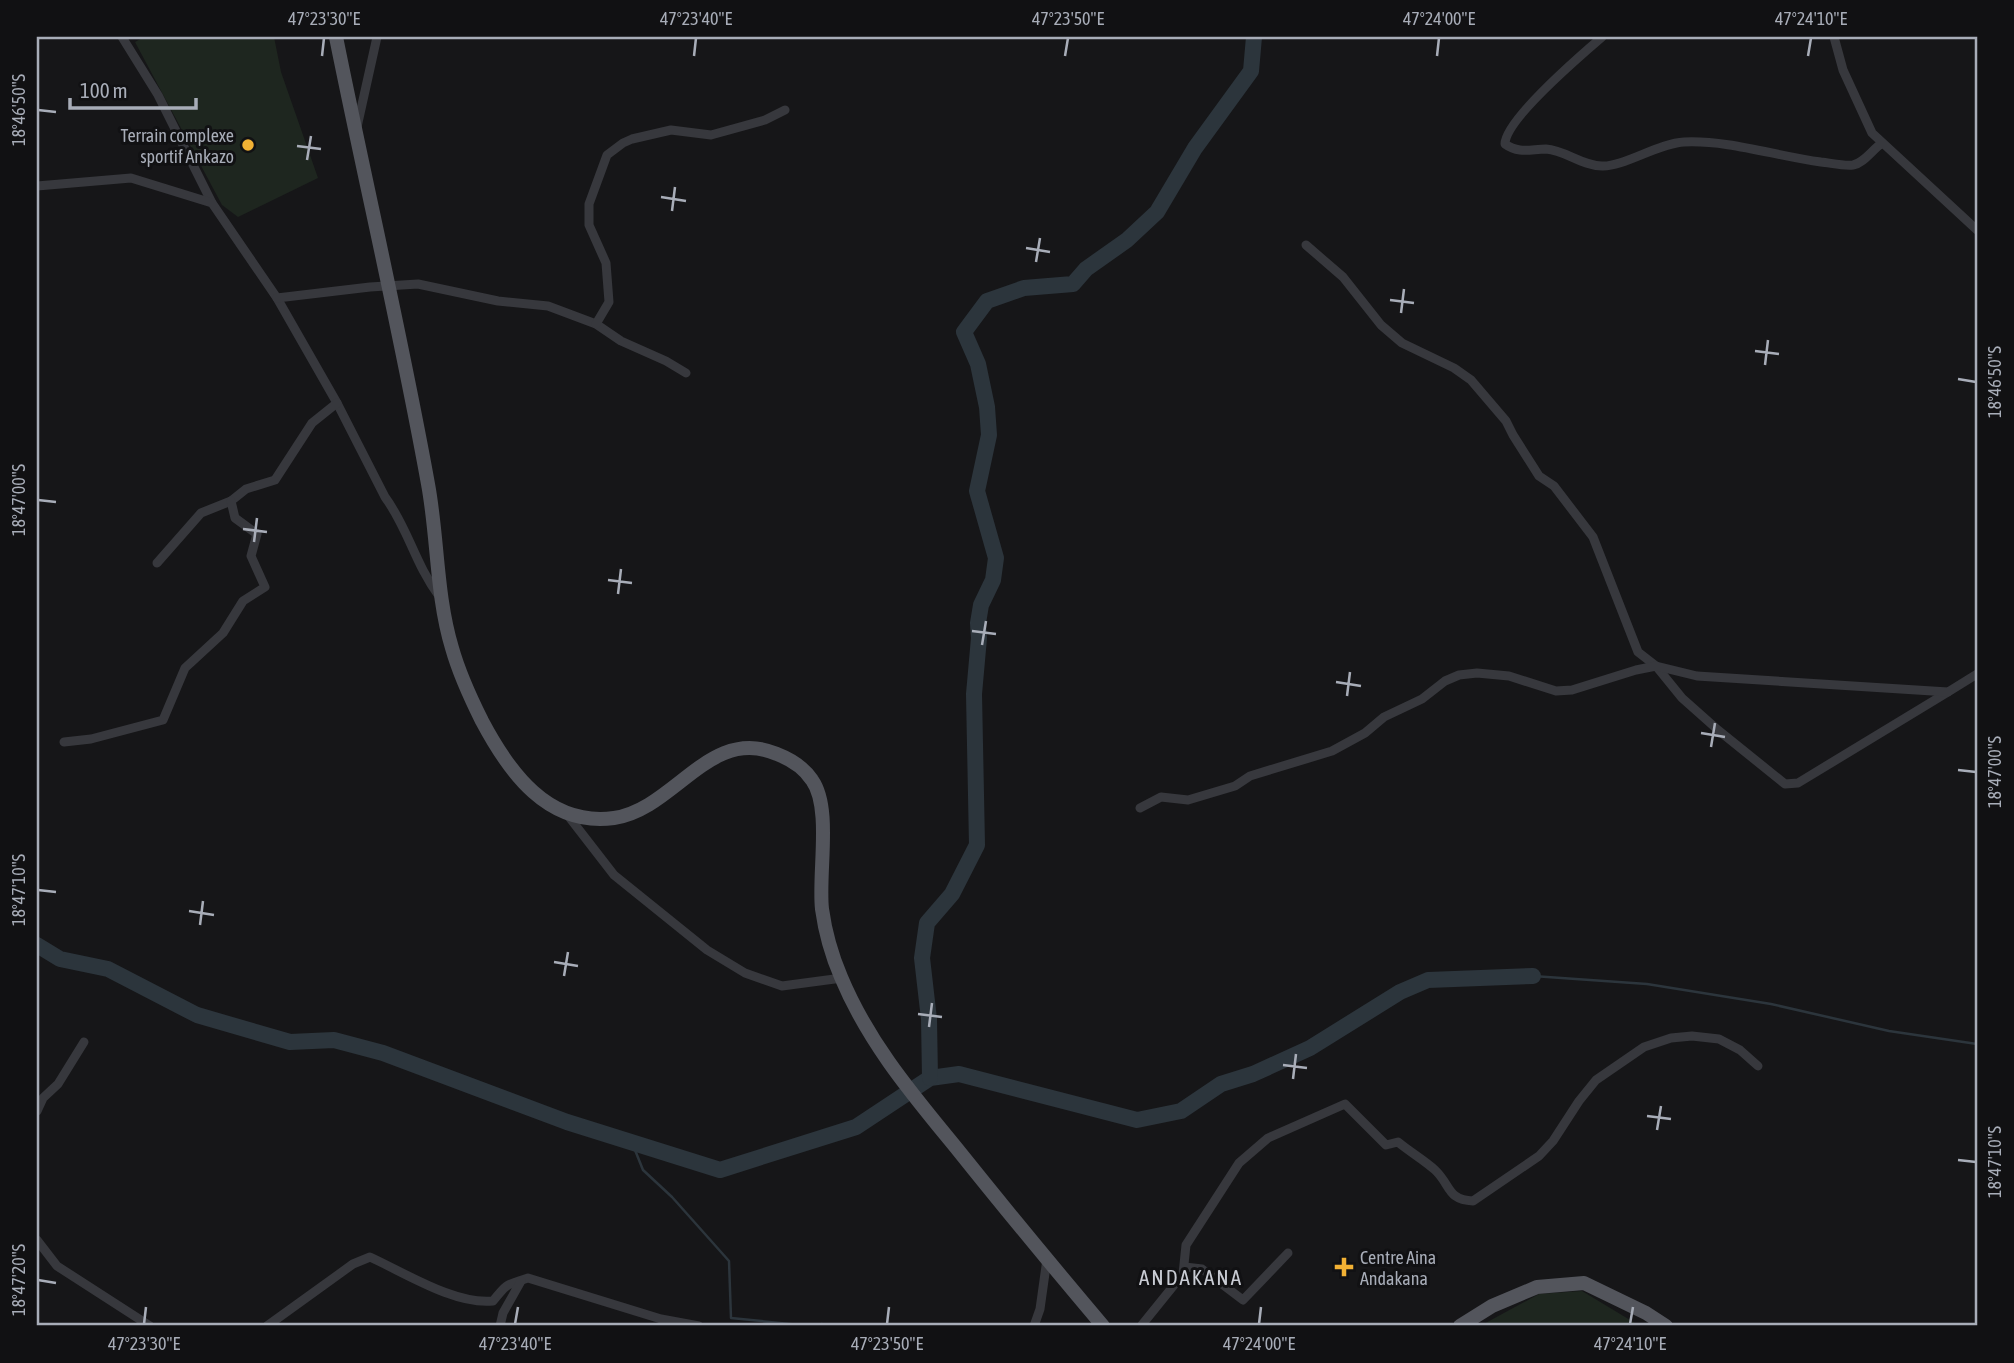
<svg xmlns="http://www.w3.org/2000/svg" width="2014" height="1363" viewBox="0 0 2014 1363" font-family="'Asap Condensed',sans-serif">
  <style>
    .green { fill: #1e261f }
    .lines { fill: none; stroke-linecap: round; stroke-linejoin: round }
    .stream { stroke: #2c353c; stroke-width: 2.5 }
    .river { stroke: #2c353c; stroke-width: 16 }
    .minor { stroke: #37383d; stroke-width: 9 }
    .primary { stroke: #53555c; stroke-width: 14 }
    .ticks { fill: none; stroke: #a8adb8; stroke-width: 2.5 }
    .poi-dot { fill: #f2b134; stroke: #111113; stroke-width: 2.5 }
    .labels { text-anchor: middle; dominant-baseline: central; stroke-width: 6; stroke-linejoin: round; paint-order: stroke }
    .poi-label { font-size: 18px; fill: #a8adb8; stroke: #111113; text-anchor: end }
    .quarter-label { font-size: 21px; letter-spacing: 2px; fill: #c9ccd4; stroke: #111113 }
    .neatline { fill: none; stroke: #a8adb8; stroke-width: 2.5 }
    .ticks-label { font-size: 18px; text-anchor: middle; fill: #a8adb8 }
  </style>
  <rect width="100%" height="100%" fill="#161618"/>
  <g class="green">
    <polygon points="144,37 274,37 281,72 318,178 238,217 222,205 135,42"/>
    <polygon points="1582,1291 1640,1326 1480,1326 1539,1294"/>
  </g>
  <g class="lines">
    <g class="stream">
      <polyline points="1533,976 1647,984 1771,1004 1889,1031 1977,1044"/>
      <polyline points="633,1145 643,1170 672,1197 729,1261 731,1318 810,1326"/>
      <polyline points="811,1326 822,1324 824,1326"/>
    </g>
    <g class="river">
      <polyline points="37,945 60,959 108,969 197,1015 290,1042 334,1040 383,1053 567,1122 720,1170 856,1127 930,1078 959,1074 1137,1120 1181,1111 1221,1084 1253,1074 1310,1048 1400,992 1428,980 1533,976"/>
      <polyline points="930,1078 929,1019 922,958 927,923 952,894 977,845 974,694 979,638 978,623 981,605 993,580 996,558 977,491 989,435 987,407 978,364 964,332 987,301 1024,288 1073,284 1086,269 1127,240 1157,212 1195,148 1251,71 1254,37"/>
    </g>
    <g class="minor">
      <polyline points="122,37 158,95 212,203"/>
      <path d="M1602,37C1581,55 1505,120 1505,144C1519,154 1531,149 1546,149C1565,150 1582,166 1602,166C1623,167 1659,143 1684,142C1730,140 1775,156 1821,162C1831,163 1843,166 1853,165C1864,163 1872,150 1882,143"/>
      <polyline points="1834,37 1843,70 1872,133 1977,230"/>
      <polyline points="357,127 377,37"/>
      <path d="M37,186L131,178L212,203L277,298L337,403L385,497C408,528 415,564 439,596"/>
      <polyline points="1306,245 1343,277 1381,325 1402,343 1454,368 1471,380 1506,421 1513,435 1539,476 1554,486 1593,537 1638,652 1656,666 1682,698 1718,730 1785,784 1798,783 1948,692"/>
      <polyline points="277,298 370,287 418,284 498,301 548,306 596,324 621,341 666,361 686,373"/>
      <polyline points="596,324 609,302 606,263 589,225 589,204 607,155 623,143 632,139 671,130 711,135 765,120 785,110"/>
      <polyline points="157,563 201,513 231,501 246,489 275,480 312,423 337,403"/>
      <polyline points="64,742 91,739 163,720 185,668 223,633 243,601 265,587 251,556 257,534 235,518 231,501"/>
      <polyline points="1140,808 1161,797 1188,800 1235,786 1250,776 1332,751 1365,733 1384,717 1422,699 1445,681 1459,675 1477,673 1509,676 1556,691 1572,690 1636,670 1656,666 1697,676 1948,692 1977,674"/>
      <polyline points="566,813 614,875 707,950 745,973 782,986 842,978"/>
      <polyline points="37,1111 43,1098 58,1084 84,1042"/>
      <polyline points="37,1240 57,1266 150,1326"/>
      <polyline points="1185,1267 1202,1269 1243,1300 1288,1253"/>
      <path d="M267,1326L353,1264L370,1257C405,1273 455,1305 493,1301C508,1282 507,1285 528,1278L661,1319L699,1326"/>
      <polyline points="500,1326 503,1313 521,1281"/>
      <polyline points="1034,1326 1040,1309 1047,1259"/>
      <path d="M1141,1326L1183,1274L1186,1245L1239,1163L1268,1138L1345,1104L1386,1145L1398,1142C1410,1152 1424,1160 1435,1170C1451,1185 1447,1200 1473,1201L1539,1156L1553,1141L1579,1101L1596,1080L1644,1047L1671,1038L1692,1036L1719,1039L1740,1050L1758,1066"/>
    </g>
    <g class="primary">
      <path d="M336,37C366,186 401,334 428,484C438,538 436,595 452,648C459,673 471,699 482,721C509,772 548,827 614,818C675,809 710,725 777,754C790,759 804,768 812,780C832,808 818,873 822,909C825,931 832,956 841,977C869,1044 913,1095 958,1150C1006,1210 1054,1268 1103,1326"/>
      <polyline points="1460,1326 1492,1306 1537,1287 1584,1283 1646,1313 1666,1326"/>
    </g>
  </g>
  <path class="ticks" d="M322,56L324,38M694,56L696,38M1065,56L1068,38M1437,56L1439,38M1808,56L1811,38M38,110L56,112M297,146L321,149M307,160L311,136M661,197L686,201M672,211L675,187M1026,248L1050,252M1036,262L1040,238M1390,300L1414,303M1401,313L1404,289M1755,351L1779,354M1765,365L1768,340M1958,379L1976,382M38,500L56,502M243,529L267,532M254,542L257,518M608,580L632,583M618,594L621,569M972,631L996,634M982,645L986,621M1336,682L1361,686M1347,696L1350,672M1701,733L1725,737M1711,747L1715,723M1958,770L1976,772M38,890L56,892M189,911L214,915M200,925L203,901M554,962L578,966M564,976L568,952M918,1014L942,1017M929,1027L932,1003M1283,1065L1307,1068M1293,1079L1296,1054M1647,1116L1671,1119M1657,1130L1661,1106M1958,1160L1976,1162M38,1280L56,1283M144,1324L146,1307M515,1324L518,1307M887,1324L889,1307M1259,1324L1261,1307M1630,1324L1633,1307"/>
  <g class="poi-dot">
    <circle cx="248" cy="145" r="7"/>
    <path d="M1340.5 1256.5h7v7h7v7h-7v7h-7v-7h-7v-7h7z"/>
  </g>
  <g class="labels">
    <g class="poi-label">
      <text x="234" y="135">Terrain complexe<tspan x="234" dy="21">sportif Ankazo</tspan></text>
      <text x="1360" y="1257" text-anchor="start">Centre Aina<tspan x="1360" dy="21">Andakana</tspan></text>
    </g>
    <g class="quarter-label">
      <text x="1191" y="1277">ANDAKANA</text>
    </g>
  </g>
  <rect width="2014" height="1363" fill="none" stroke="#111113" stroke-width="77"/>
  <path d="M70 98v10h126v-10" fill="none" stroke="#a8adb8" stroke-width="3.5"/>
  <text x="80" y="98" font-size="21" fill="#a8adb8" stroke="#111113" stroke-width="5" paint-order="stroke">100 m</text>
  <rect x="38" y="38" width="1938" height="1286" class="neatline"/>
  <g class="ticks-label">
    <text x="324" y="25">47°23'30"E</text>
    <text x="696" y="25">47°23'40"E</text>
    <text x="1068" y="25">47°23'50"E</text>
    <text x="1439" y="25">47°24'00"E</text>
    <text x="1811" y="25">47°24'10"E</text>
    <text transform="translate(19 110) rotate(-90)" y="6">18°46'50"S</text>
    <text transform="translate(1995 382) rotate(-90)" y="6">18°46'50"S</text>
    <text transform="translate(19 500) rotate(-90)" y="6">18°47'00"S</text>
    <text transform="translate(1995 772) rotate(-90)" y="6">18°47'00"S</text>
    <text transform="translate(19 890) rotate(-90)" y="6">18°47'10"S</text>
    <text transform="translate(1995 1162) rotate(-90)" y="6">18°47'10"S</text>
    <text transform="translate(19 1280) rotate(-90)" y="6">18°47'20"S</text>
    <text x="144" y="1350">47°23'30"E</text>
    <text x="515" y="1350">47°23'40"E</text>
    <text x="887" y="1350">47°23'50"E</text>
    <text x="1259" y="1350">47°24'00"E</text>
    <text x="1630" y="1350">47°24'10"E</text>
  </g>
</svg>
